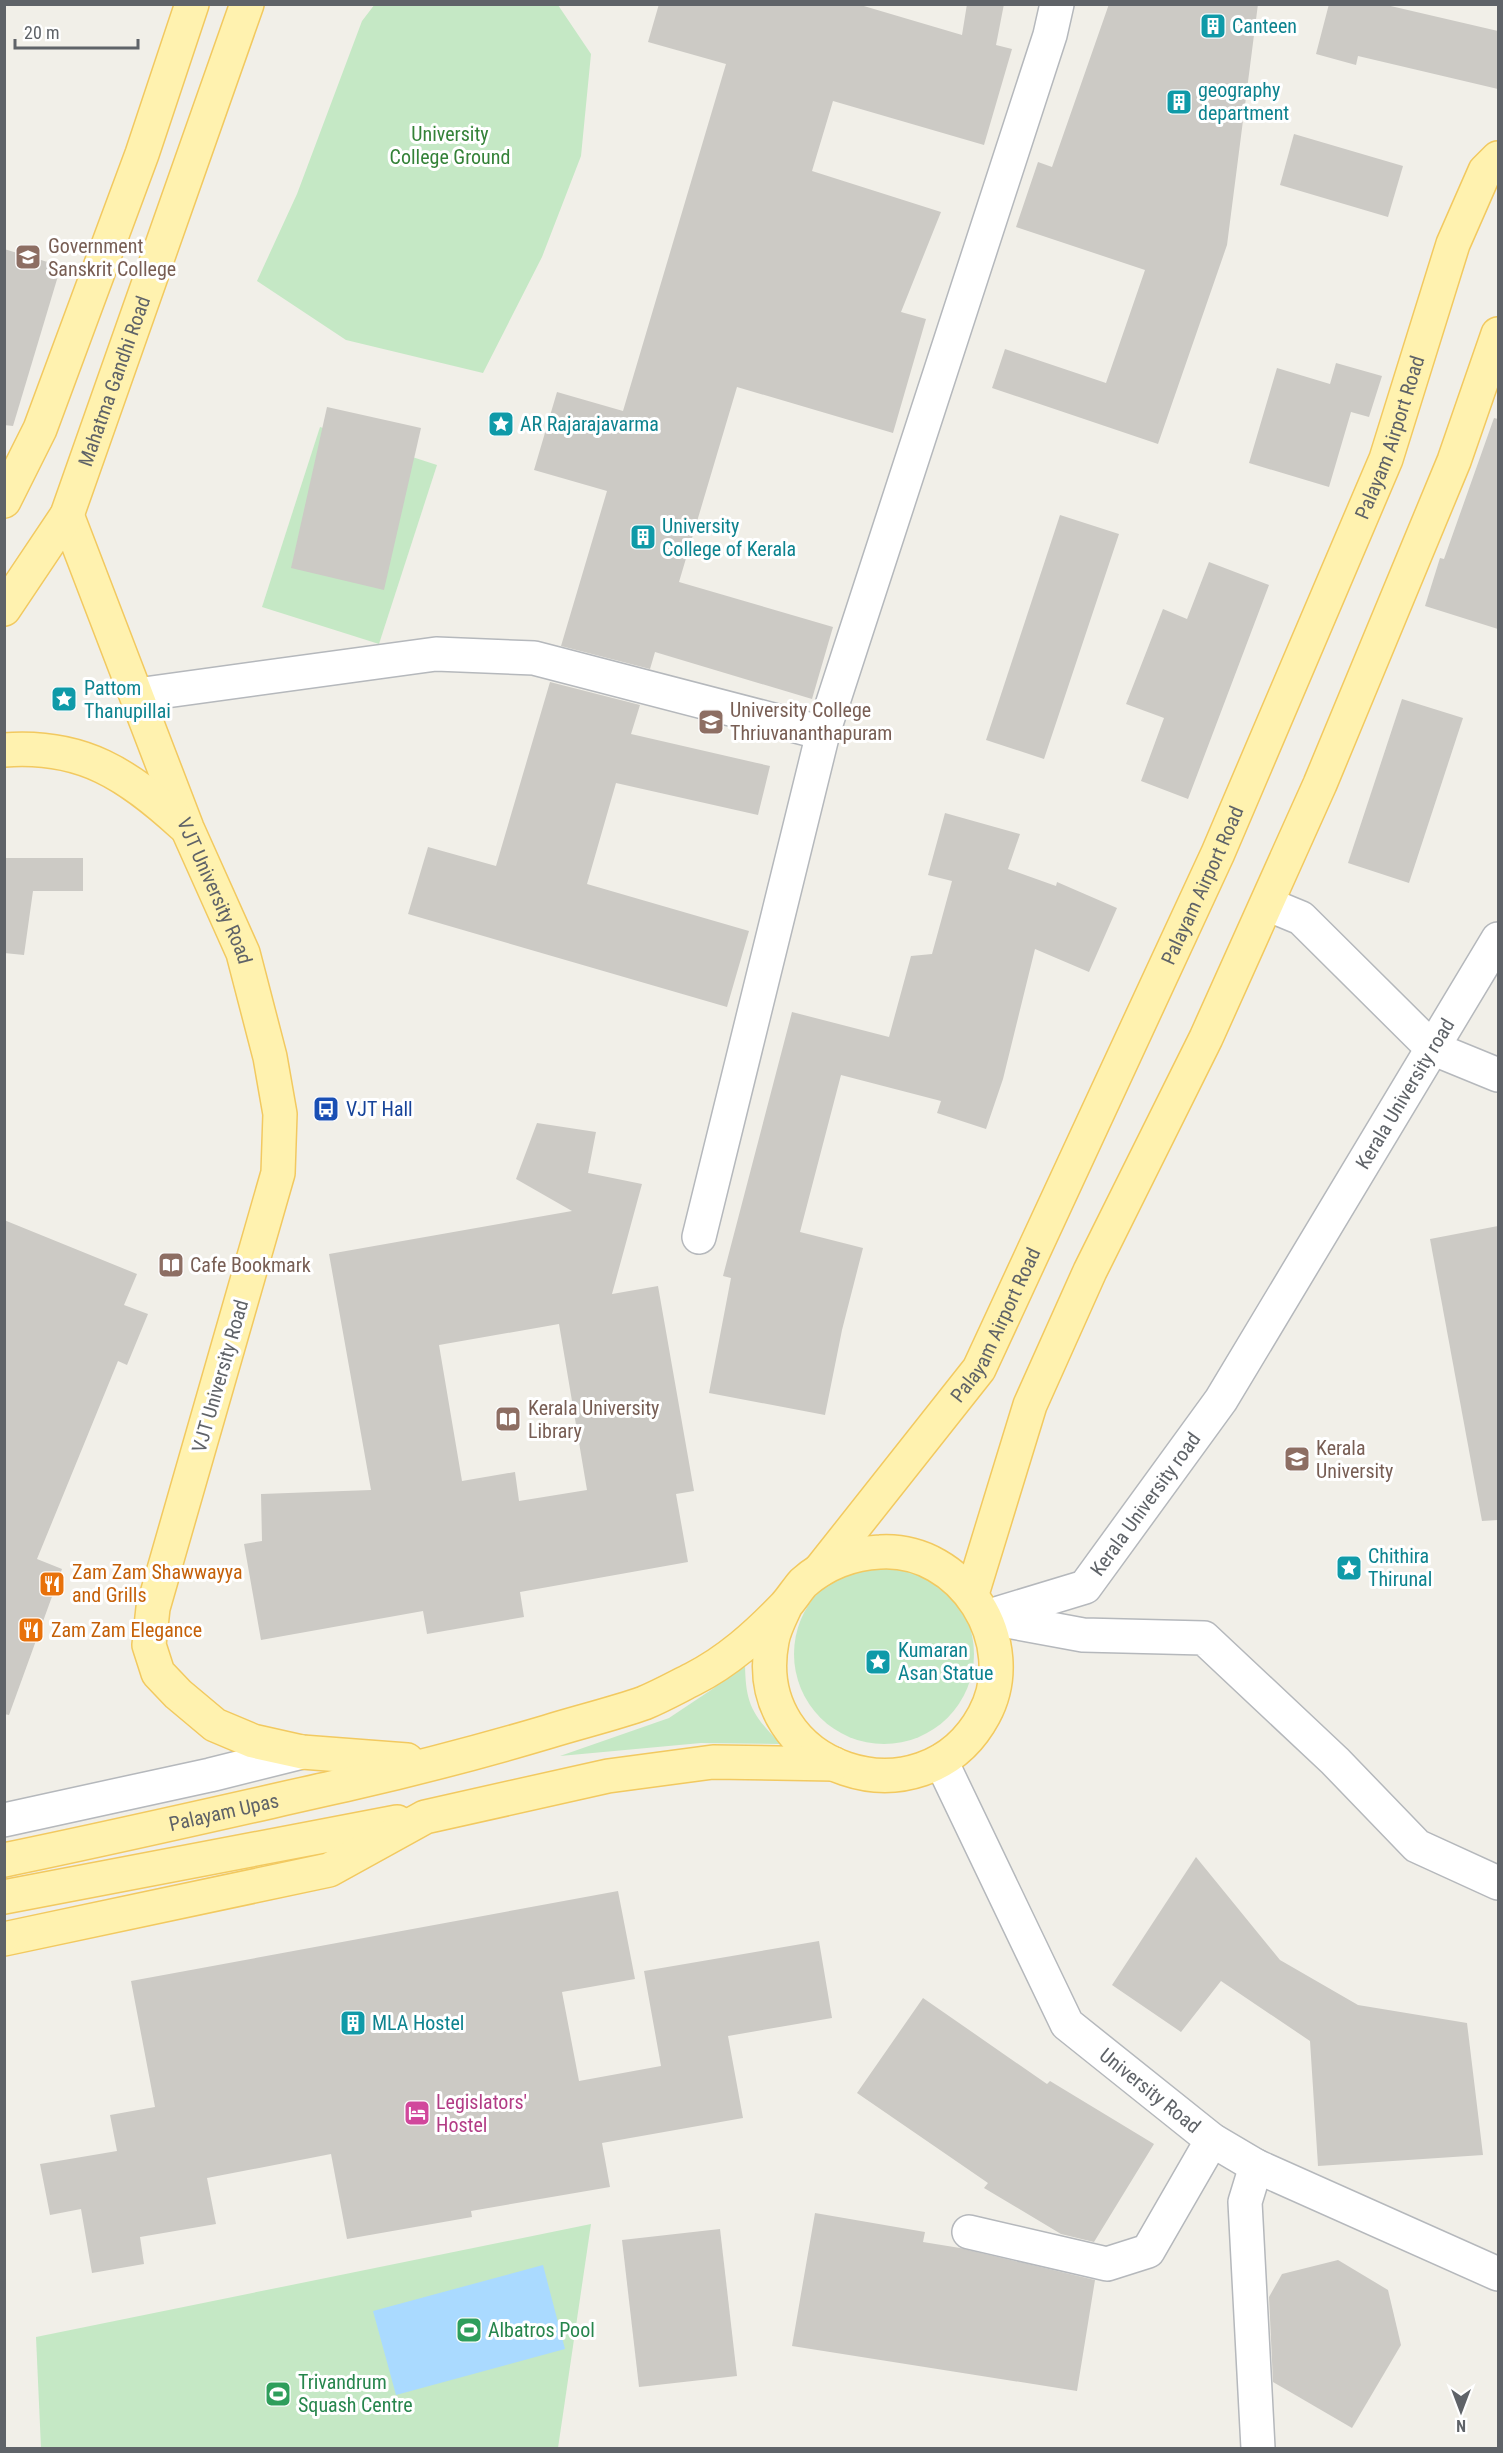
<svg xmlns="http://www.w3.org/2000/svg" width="1503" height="2453" viewBox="0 0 1503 2453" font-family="'Roboto Condensed',sans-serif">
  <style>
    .green { fill: #c5e8c5 }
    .water { fill: #aadaff }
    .building { fill: #cccac5; fill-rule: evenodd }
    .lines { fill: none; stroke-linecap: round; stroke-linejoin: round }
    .minor-casing { stroke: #b5b8bc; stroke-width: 36 }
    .major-casing { stroke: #f2c960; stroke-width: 36 }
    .minor { stroke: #fff; stroke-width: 33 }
    .major { stroke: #fff2af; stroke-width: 33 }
    .labels { text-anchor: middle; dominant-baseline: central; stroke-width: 6; stroke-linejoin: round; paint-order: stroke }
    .culture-label { font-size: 20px; fill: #0d838f; stroke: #fff; text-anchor: start }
    .park-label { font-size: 20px; fill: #348238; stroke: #fff }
    .education-label { font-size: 20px; fill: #785e54; stroke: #fff; text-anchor: start }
    .street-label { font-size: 20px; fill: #5f6368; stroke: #fff }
    .transit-label { font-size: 20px; fill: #164399; stroke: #fff; text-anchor: start }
    .food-label { font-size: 20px; fill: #c56008; stroke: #fff; text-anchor: start }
    .hotel-label { font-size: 20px; fill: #b23c85; stroke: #fff; text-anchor: start }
    .leisure-label { font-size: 20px; fill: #27864d; stroke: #fff; text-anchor: start }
  </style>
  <rect width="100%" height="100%" fill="#f1efe8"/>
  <g class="green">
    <polygon points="375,4 558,5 591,54 581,156 542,257 483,373 346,340 257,281 297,194 362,21"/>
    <polygon points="320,427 437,465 379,644 262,607"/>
    <circle cx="884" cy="1654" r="90"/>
    <path d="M745,1658C745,1702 750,1713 781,1744L701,1743L560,1756L669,1718L714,1688Z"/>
    <polygon points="591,2224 558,2448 41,2448 36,2337"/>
  </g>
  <polygon class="water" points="543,2265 565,2349 396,2395 373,2311"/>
  <g class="building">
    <polygon points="659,4 857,4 962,35 967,4 1004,4 996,45 1012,49 984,145 833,101 812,171 941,212 901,312 926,319 893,433 737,387 679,582 833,627 812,699 655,652 650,669 561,646 607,491 534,470 557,392 623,411 726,64 648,42"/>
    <polygon points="1109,4 1258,4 1227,245 1158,444 992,388 1005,349 1106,383 1145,270 1016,227 1038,162 1052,167"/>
    <polygon points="1329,4 1382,4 1498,31 1498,89 1358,56 1356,65 1316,54"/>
    <polygon points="1294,134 1403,166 1388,217 1280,185"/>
    <polygon points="4,249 61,266 13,426 4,425"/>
    <polygon points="1336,363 1382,376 1369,417 1351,412 1329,487 1249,463 1277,368 1330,384"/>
    <polygon points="327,407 421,428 384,590 291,568"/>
    <polygon points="1494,418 1498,419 1498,629 1425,606 1440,558 1444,559"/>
    <polygon points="1060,515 1119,534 1044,759 986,740"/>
    <polygon points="1209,562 1269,585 1188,799 1141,781 1164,718 1126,704 1163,609 1187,619"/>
    <polygon points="550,682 640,705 631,734 770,766 758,815 616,783 587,884 749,931 727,1007 408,914 428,847 496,866"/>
    <polygon points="1402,699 1463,718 1409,883 1348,863"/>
    <polygon points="945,813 1020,834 1008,869 1056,886 1057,882 1117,908 1089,972 1035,949 1003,1079 986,1129 937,1113 941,1101 841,1075 800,1232 863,1248 842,1330 825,1415 709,1393 731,1278 723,1276 792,1012 889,1037 911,956 932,954 952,881 928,875"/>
    <polygon points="4,858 83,858 83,891 33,891 24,955 4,953"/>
    <path d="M537,1123L596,1132L588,1173L642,1184L612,1294L658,1286L694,1491L676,1494L688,1562L520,1592L524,1617L427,1634L423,1611L261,1640L244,1544L262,1541L261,1494L371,1490L329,1254L572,1211L516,1179ZM559,1324L587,1490L519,1501L515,1472L462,1481L439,1345Z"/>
    <polygon points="4,1220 137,1274 124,1305 148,1314 127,1365 118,1361 37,1559 62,1569 9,1715 4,1714"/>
    <polygon points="1498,1226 1498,1520 1482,1521 1430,1239"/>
    <polygon points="1196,1857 1280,1960 1358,2005 1467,2023 1483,2155 1318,2166 1310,2041 1221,1981 1181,2032 1112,1985"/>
    <polygon points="618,1891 635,1979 562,1992 579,2081 661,2066 644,1971 819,1941 832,2018 728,2036 743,2118 602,2143 610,2187 471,2211 472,2217 347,2239 331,2154 207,2178 216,2224 140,2237 144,2264 92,2273 81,2209 50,2215 40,2164 117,2151 110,2115 155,2107 131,1981"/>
    <polygon points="923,1998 1047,2084 1050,2081 1154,2144 1094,2242 1061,2234 984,2188 988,2183 857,2093"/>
    <polygon points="815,2213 925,2232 923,2242 960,2248 1095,2280 1077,2391 792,2346"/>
    <polygon points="720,2229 737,2376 639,2387 622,2240"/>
    <polygon points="1338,2260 1388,2290 1401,2345 1352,2428 1273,2382 1269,2297 1282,2274"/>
  </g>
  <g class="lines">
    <g class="minor-casing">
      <g id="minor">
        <polyline points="137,695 436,654 534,658 823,733"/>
        <polyline points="1267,904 1301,918 1432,1048 1498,1075"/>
        <polyline points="699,1237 823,733 1050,35 1057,4"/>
        <path id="s1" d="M986,1617L1085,1587L1221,1400L1498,939"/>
        <polyline points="991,1618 1083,1635 1204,1638 1335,1761 1417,1846 1498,1883"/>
        <path id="s2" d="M941,1761L1067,2024L1212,2140L1256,2166L1498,2274"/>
        <polyline points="4,1820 210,1775 302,1752"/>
        <polyline points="1256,2166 1245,2202 1258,2448"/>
        <polyline points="969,2232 1107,2264 1148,2251 1212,2140"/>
      </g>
    </g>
    <g class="major-casing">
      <g id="major">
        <polyline points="4,501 40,429 142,154 192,4"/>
        <path id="s3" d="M67,515L187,828L243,953L270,1057L280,1114L278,1173L153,1608L149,1645L158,1673L178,1694L215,1725L253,1741L302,1752L407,1760"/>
        <path id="s4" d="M4,609L67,515L247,4"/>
        <path d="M4,750C83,744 128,775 183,825"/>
        <path id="s5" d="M820,1570L979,1369L1218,853L1386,459L1453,244L1485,171L1498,158"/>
        <polyline points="972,1594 1030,1405 1090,1271 1206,1038 1320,784 1454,461 1498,334"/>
        <path id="s6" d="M4,1860C121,1836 237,1809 353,1783C418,1768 483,1751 547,1732C579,1722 613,1714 644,1703C661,1696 677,1687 693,1679C728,1661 756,1636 784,1607C791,1600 796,1591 803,1583C824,1564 852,1553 880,1552C962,1547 1023,1643 984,1715C923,1828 747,1770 772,1641C774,1629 781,1616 786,1605"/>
        <polyline points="4,1897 397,1822"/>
        <polyline points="4,1939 329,1870 425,1817 608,1776 713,1762 834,1764"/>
      </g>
    </g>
    <use href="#minor" class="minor"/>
    <use href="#major" class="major"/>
  </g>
  <defs>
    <g id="building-square" transform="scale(1.35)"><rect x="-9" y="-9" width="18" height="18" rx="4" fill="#0f9aa8" stroke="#fff"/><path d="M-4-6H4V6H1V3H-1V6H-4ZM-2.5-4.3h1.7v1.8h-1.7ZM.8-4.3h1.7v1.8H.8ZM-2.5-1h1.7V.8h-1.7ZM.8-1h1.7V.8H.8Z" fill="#fff"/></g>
    <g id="university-square" transform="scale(1.35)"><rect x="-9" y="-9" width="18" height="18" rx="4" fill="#8d6e63" stroke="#fff"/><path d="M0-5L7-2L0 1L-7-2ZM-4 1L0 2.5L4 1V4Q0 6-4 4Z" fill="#fff"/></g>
    <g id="sight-square" transform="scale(1.35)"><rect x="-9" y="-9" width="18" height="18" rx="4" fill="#0f9aa8" stroke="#fff"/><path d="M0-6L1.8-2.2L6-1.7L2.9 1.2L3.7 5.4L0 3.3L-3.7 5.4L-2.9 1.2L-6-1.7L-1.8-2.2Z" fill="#fff"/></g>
    <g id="bus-square" transform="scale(1.35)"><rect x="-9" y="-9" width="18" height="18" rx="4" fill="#1a4fb4" stroke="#fff"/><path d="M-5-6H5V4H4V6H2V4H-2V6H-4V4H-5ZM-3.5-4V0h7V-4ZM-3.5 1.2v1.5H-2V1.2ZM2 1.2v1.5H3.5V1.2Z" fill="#fff"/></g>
    <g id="library-square" transform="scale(1.35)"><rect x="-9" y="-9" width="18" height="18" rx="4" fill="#8d6e63" stroke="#fff"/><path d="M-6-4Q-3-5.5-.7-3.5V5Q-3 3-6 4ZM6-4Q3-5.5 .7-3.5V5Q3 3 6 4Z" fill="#fff"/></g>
    <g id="restaurant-square" transform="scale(1.35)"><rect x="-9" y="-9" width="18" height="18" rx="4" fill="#e8710a" stroke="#fff"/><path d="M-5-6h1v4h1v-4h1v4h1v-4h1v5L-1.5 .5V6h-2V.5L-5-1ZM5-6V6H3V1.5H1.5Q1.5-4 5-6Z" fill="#fff"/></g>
    <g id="hotel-square" transform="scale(1.35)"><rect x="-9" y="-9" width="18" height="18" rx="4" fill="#d1479c" stroke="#fff"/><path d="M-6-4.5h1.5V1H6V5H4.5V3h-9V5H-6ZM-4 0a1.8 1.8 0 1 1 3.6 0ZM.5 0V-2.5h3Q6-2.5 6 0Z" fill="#fff"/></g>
    <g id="stadium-square" transform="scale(1.35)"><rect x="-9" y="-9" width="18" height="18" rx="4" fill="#2e9e5b" stroke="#fff"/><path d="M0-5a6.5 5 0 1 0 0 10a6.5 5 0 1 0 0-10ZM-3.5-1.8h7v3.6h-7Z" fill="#fff"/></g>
  </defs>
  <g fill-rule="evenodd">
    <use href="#building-square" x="1213" y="26"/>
    <use href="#building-square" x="1179" y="102"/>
    <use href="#university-square" x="28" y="257"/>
    <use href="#sight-square" x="501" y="424"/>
    <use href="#building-square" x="643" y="537"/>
    <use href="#sight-square" x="64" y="699"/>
    <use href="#university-square" x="711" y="722"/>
    <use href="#bus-square" x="326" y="1109"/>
    <use href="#library-square" x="171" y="1265"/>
    <use href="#library-square" x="508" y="1419"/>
    <use href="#university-square" x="1297" y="1459"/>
    <use href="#sight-square" x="1349" y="1568"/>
    <use href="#restaurant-square" x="52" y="1584"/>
    <use href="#restaurant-square" x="31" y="1630"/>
    <use href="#sight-square" x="878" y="1662"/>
    <use href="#building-square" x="353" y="2023"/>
    <use href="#hotel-square" x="417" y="2113"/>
    <use href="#stadium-square" x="469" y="2330"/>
    <use href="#stadium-square" x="278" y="2394"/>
  </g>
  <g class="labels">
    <g class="culture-label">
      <text x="1232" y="26">Canteen</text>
      <text x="1198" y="90">geography<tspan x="1198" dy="23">department</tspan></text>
      <text x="520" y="424">AR Rajarajavarma</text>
      <text x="662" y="526">University<tspan x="662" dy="23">College of Kerala</tspan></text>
      <text x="84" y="688">Pattom<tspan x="84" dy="23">Thanupillai</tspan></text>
      <text x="1368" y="1556">Chithira<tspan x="1368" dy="23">Thirunal</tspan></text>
      <text x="898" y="1650">Kumaran<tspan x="898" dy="23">Asan Statue</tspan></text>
      <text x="372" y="2023">MLA Hostel</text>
    </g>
    <g class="park-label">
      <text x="450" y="134">University<tspan x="450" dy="23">College Ground</tspan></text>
    </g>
    <g class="education-label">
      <text x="48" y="246">Government<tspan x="48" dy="23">Sanskrit College</tspan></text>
      <text x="730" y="710">University College<tspan x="730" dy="23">Thriuvananthapuram</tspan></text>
      <text x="190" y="1265">Cafe Bookmark</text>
      <text x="528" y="1408">Kerala University<tspan x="528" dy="23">Library</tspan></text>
      <text x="1316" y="1448">Kerala<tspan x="1316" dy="23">University</tspan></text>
    </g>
    <g class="street-label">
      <text stroke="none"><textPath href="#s4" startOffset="255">Mahatma Gandhi Road</textPath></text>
      <text stroke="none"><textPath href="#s5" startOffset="1275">Palayam Airport Road</textPath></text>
      <text stroke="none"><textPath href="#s5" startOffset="789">Palayam Airport Road</textPath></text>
      <text stroke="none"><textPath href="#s3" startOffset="404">VJT University Road</textPath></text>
      <text stroke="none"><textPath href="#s1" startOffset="692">Kerala University road</textPath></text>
      <text stroke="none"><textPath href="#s5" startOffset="303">Palayam Airport Road</textPath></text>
      <text transform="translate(220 1376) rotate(-74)">VJT University Road</text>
      <text stroke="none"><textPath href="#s1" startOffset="206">Kerala University road</textPath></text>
      <text stroke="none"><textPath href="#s6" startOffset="225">Palayam Upas</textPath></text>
      <text stroke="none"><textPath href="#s2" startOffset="398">University Road</textPath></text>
    </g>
    <g class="transit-label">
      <text x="346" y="1109">VJT Hall</text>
    </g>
    <g class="food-label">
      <text x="72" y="1572">Zam Zam Shawwayya<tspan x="72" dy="23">and Grills</tspan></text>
      <text x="51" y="1630">Zam Zam Elegance</text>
    </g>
    <g class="hotel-label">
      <text x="436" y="2102">Legislators'<tspan x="436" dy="23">Hostel</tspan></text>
    </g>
    <g class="leisure-label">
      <text x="488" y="2330">Albatros Pool</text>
      <text x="298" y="2382">Trivandrum<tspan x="298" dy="23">Squash Centre</tspan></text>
    </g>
  </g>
  <rect width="1503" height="2453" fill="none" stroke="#5f6368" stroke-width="12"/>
  <g transform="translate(1461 2411) rotate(180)" stroke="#ffffff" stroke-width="4.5" paint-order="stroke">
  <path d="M0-4.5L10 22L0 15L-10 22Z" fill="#5f6368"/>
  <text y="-9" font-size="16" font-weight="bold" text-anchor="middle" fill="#5f6368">N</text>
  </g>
  <path d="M15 39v9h123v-9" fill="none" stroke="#5f6368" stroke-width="3"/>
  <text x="24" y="39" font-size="18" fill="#5f6368" stroke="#ffffff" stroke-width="4.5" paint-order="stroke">20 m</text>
</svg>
